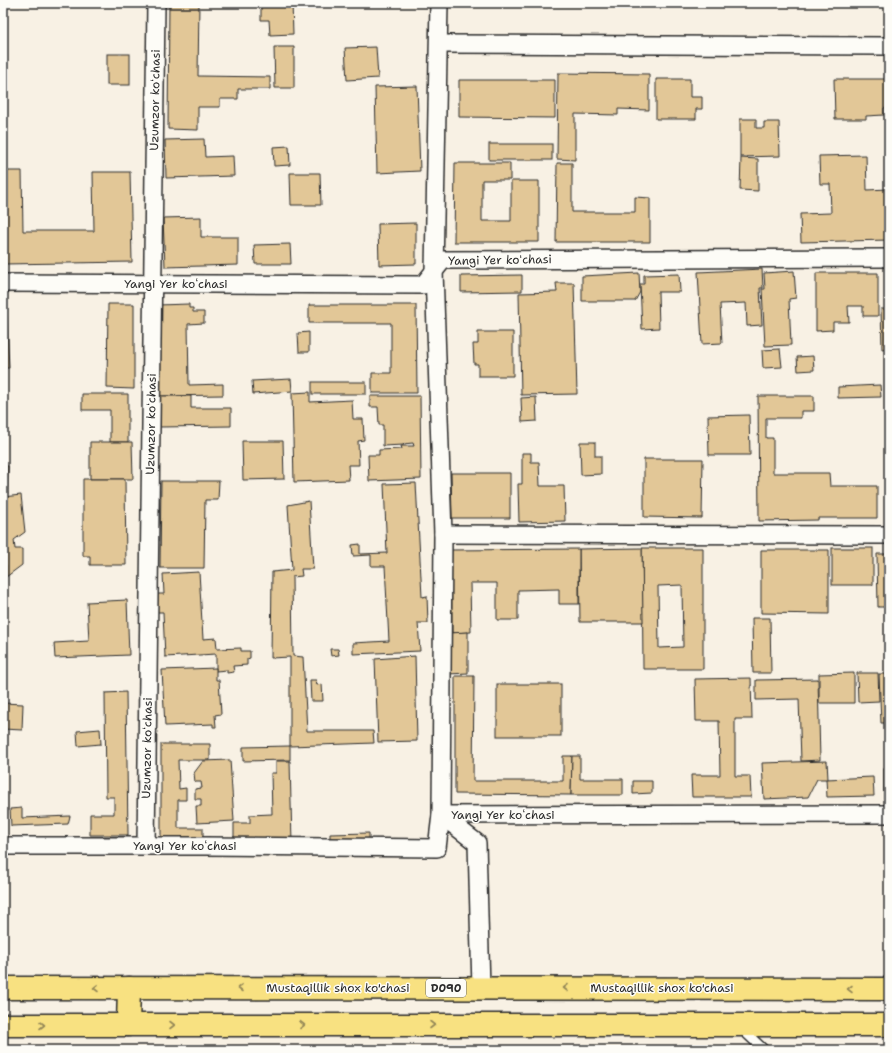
<svg xmlns="http://www.w3.org/2000/svg" width="892" height="1053" viewBox="0 0 892 1053" font-family="'Shantell Sans',sans-serif">
  <style>
    .building { fill: #e2c797; stroke: #2b2b2b; fill-rule: evenodd }
    .lines { fill: none; stroke-linecap: round; stroke-linejoin: round }
    .lane-casing { stroke: #2b2b2b; stroke-width: 12 }
    .street-casing { stroke: #2b2b2b; stroke-width: 20 }
    .primary-casing { stroke: #2b2b2b; stroke-width: 25 }
    .lane { stroke: #fdfcf7; stroke-width: 9 }
    .street { stroke: #fdfcf7; stroke-width: 17 }
    .primary { stroke: #f8e181; stroke-width: 22 }
    .oneway { stroke: #928656 }
    .labels { text-anchor: middle; dominant-baseline: central; stroke-width: 3; stroke-linejoin: round; paint-order: stroke }
    .shield { fill: #fdfcf7; stroke: #6a6a68; stroke-width: 1 }
    .shield-label { font-size: 11px; font-weight: bold; fill: #2b2b2b }
    .street-label { font-size: 12px; fill: #2b2b2b; stroke: #fdfcf7 }
  </style>
  <rect width="100%" height="100%" fill="#f8f1e4"/>
  <filter id="ink" filterUnits="userSpaceOnUse"><feTurbulence type="fractalNoise" baseFrequency=".025" numOctaves="2"/><feDisplacementMap in="SourceGraphic" scale="8" xChannelSelector="R" yChannelSelector="G"/><feConvolveMatrix kernelMatrix="1 2 1 2 8 2 1 2 1" color-interpolation-filters="sRGB"/></filter>
  <g filter="url(#ink)">
    <g class="building">
      <polygon points="169,3 199,3 198,76 270,77 270,89 238,89 238,99 220,99 220,107 198,107 198,130 168,129"/>
      <polygon points="261,3 292,3 293,34 270,35 269,20 261,20"/>
      <polygon points="274,47 294,47 294,88 275,88"/>
      <polygon points="376,47 378,78 347,80 345,48"/>
      <rect x="107" y="54" width="23" height="31"/>
      <rect x="3" y="70" width="3" height="32"/>
      <polygon points="558,73 649,74 649,110 618,109 618,115 575,114 575,160 557,159"/>
      <polygon points="656,79 690,79 690,97 702,97 702,109 696,109 696,119 656,119"/>
      <polygon points="834,79 889,79 889,107 884,108 884,115 866,116 866,119 835,119"/>
      <polygon points="459,80 555,80 555,118 459,117"/>
      <polygon points="417,86 420,171 377,173 375,87"/>
      <polygon points="740,119 756,119 756,128 764,128 764,122 779,122 780,156 740,157"/>
      <polygon points="204,139 205,157 233,156 234,176 166,178 165,140"/>
      <rect x="489" y="144" width="63" height="16"/>
      <polygon points="289,146 290,165 274,166 273,147"/>
      <polygon points="866,155 867,190 889,189 889,240 801,242 800,214 831,213 830,184 820,184 819,156"/>
      <polygon points="741,158 758,159 758,191 740,190"/>
      <polygon points="455,163 510,163 510,180 482,180 482,221 511,221 511,181 539,181 539,242 454,242"/>
      <polygon points="557,163 572,163 572,212 635,212 635,197 650,198 650,242 556,242"/>
      <polygon points="3,171 22,171 23,231 94,231 93,172 130,172 132,262 3,264"/>
      <polygon points="290,173 320,173 321,205 291,205"/>
      <polygon points="201,217 201,237 238,237 238,265 165,267 163,218"/>
      <polygon points="416,223 416,264 379,265 378,224"/>
      <polygon points="290,244 291,264 255,264 254,245"/>
      <polygon points="762,269 763,288 760,288 762,325 747,326 746,303 720,304 722,343 702,344 698,272"/>
      <polygon points="794,271 796,298 789,299 791,345 765,346 762,289 765,289 764,273"/>
      <polygon points="639,273 640,292 635,301 582,301 582,276"/>
      <polygon points="816,273 878,273 878,316 863,316 863,306 848,306 849,322 833,322 833,330 816,331"/>
      <polygon points="679,274 680,292 658,292 659,328 642,329 640,284 644,284 644,275"/>
      <polygon points="522,275 522,291 461,292 461,276"/>
      <polygon points="556,283 574,283 577,394 521,395 519,293 557,292"/>
      <polygon points="3,304 6,304 9,368 3,368"/>
      <polygon points="108,304 134,304 134,389 107,388"/>
      <polygon points="189,304 189,308 193,308 193,312 204,312 204,323 188,324 189,385 223,384 223,395 160,396 158,305"/>
      <polygon points="309,305 416,305 417,393 372,393 372,373 391,373 391,323 309,323"/>
      <polygon points="881,309 889,309 889,348 882,349"/>
      <polygon points="309,332 309,352 299,352 298,333"/>
      <polygon points="478,332 513,332 513,376 478,376 478,364 474,364 473,344 478,344"/>
      <polygon points="780,349 782,367 763,368 762,350"/>
      <polygon points="813,356 814,370 798,371 797,357"/>
      <polygon points="291,379 292,391 253,394 252,381"/>
      <rect x="312" y="382" width="54" height="12"/>
      <polygon points="880,385 881,397 838,398 838,387"/>
      <polygon points="310,392 310,402 352,400 353,419 363,419 364,440 358,441 359,465 348,465 349,480 294,482 292,393"/>
      <polygon points="82,394 128,394 128,442 110,442 110,410 82,410"/>
      <polygon points="160,396 191,396 191,408 231,408 231,426 160,427"/>
      <polygon points="370,396 420,396 421,479 369,481 368,455 379,455 379,450 402,449 401,446 414,446 413,443 403,444 404,445 383,446 383,425 379,425 378,407 370,407"/>
      <polygon points="758,396 814,396 814,411 801,411 801,418 766,418 766,438 773,438 773,473 829,473 830,486 877,486 877,518 818,518 818,520 759,521"/>
      <polygon points="536,397 537,421 522,422 521,398"/>
      <polygon points="749,415 750,455 709,455 708,416"/>
      <rect x="887" y="421" width="2" height="42"/>
      <polygon points="242,441 283,441 284,479 243,480"/>
      <polygon points="90,442 132,442 133,479 90,479"/>
      <polygon points="580,442 595,442 595,456 601,456 601,474 581,475"/>
      <polygon points="522,453 531,453 531,462 539,462 540,486 564,486 565,521 519,522 518,484 522,484"/>
      <polygon points="644,459 703,459 702,518 644,517"/>
      <polygon points="3,466 8,466 7,494 3,495"/>
      <polygon points="451,473 510,473 510,518 452,518"/>
      <polygon points="83,479 125,479 126,565 90,565 90,556 83,556"/>
      <polygon points="161,481 219,481 218,500 205,500 204,568 160,568"/>
      <polygon points="416,483 422,597 427,596 428,623 418,623 420,651 353,654 353,643 389,641 385,566 371,566 371,555 353,556 352,545 360,544 360,554 387,553 384,484"/>
      <polygon points="21,495 25,532 14,540 15,549 22,549 22,565 6,577 6,565 3,565 3,497"/>
      <polygon points="309,501 313,569 301,569 302,576 292,577 293,656 303,657 307,731 373,731 374,743 290,746 290,657 271,658 272,572 292,570 288,505"/>
      <path d="M642,548H703V669H643ZM682,585L683,647L659,648L658,586Z"/>
      <polygon points="642,548 643,622 580,622 579,549"/>
      <rect x="832" y="548" width="41" height="37"/>
      <polygon points="579,549 579,604 559,604 559,589 518,590 518,620 497,620 497,583 470,583 471,632 452,633 451,550"/>
      <polygon points="761,550 829,550 829,614 761,613"/>
      <polygon points="877,554 889,554 889,607 878,607"/>
      <polygon points="199,572 203,639 216,638 217,649 241,648 241,651 250,651 250,658 247,659 247,665 233,666 234,672 227,673 227,670 216,671 216,654 165,657 163,612 157,612 156,594 164,594 163,574"/>
      <polygon points="127,600 129,655 55,658 54,643 89,641 87,602"/>
      <polygon points="752,618 770,618 771,673 753,673"/>
      <polygon points="468,632 468,673 448,674 448,633"/>
      <polygon points="3,639 5,639 6,703 3,703"/>
      <polygon points="330,649 338,649 339,655 331,656"/>
      <polygon points="415,656 417,741 378,742 375,659"/>
      <polygon points="216,668 216,680 219,680 221,714 215,715 216,727 213,727 213,724 165,726 162,670"/>
      <polygon points="854,673 854,703 819,703 819,674"/>
      <polygon points="857,673 878,673 879,701 858,702"/>
      <polygon points="879,674 889,674 889,723 881,723"/>
      <polygon points="455,676 474,676 473,781 563,781 563,756 572,756 571,795 455,794"/>
      <polygon points="751,678 752,719 735,719 735,776 750,776 751,797 692,797 691,775 720,775 719,721 696,721 695,679"/>
      <polygon points="818,679 820,760 801,761 799,699 756,700 756,680"/>
      <polygon points="310,680 316,680 317,685 322,684 323,701 311,701"/>
      <rect x="497" y="684" width="64" height="52"/>
      <polygon points="126,692 128,835 90,835 90,814 114,814 114,797 106,797 105,693"/>
      <polygon points="3,703 23,704 22,730 3,729"/>
      <polygon points="100,729 101,744 78,746 77,731"/>
      <polygon points="161,744 210,744 210,760 178,760 179,789 186,788 186,800 178,800 178,828 203,828 203,844 161,844"/>
      <polygon points="290,746 290,760 243,761 243,747"/>
      <polygon points="572,756 580,756 580,779 623,779 623,795 571,795"/>
      <polygon points="230,760 234,821 197,823 196,806 201,806 201,799 195,799 195,789 202,788 201,782 195,782 194,773 203,761"/>
      <polygon points="276,761 290,761 292,844 234,845 234,823 250,823 250,815 272,814 271,773 276,773"/>
      <polygon points="827,761 828,779 817,779 808,797 764,799 762,763"/>
      <rect x="884" y="769" width="5" height="30"/>
      <polygon points="873,777 874,796 827,797 826,779"/>
      <polygon points="633,781 652,781 652,793 633,794"/>
      <polygon points="22,808 22,818 70,816 68,824 11,826 10,809"/>
      <polygon points="369,833 369,845 330,846 330,834"/>
    </g>
    <g class="lines">
      <g class="lane-casing">
        <polyline id="lane" points="742,1029 764,1050"/>
      </g>
      <g class="street-casing">
        <g id="street">
          <polyline points="439,3 434,271 443,534 441,815 477,843 481,988"/>
          <polyline points="440,44 889,46"/>
          <polyline points="3,283 423,285 443,260 889,258"/>
          <polyline points="443,534 889,535"/>
          <polyline points="3,846 206,846 437,848 441,815 889,814"/>
          <polyline points="146,846 156,3"/>
        </g>
      </g>
      <g class="primary-casing">
        <g id="primary">
          <polyline points="3,988 889,989"/>
          <polyline points="3,1025 889,1025"/>
          <polyline points="128,1025 129,988"/>
        </g>
      </g>
      <use href="#lane" class="lane"/>
      <use href="#street" class="street"/>
      <use href="#primary" class="primary"/>
    </g>
    <defs><path id="oneway-chevron" d="M-2-3.5L2.5 0L-2 3.5" fill="none" stroke-width="1.6" stroke-linecap="round" stroke-linejoin="round"/></defs>
    <g class="oneway">
      <use href="#oneway-chevron" transform="translate(96 988) rotate(-180)"/>
      <use href="#oneway-chevron" transform="translate(240 988) rotate(-180)"/>
      <use href="#oneway-chevron" transform="translate(566 988) rotate(-180)"/>
      <use href="#oneway-chevron" transform="translate(850 989) rotate(-180)"/>
      <use href="#oneway-chevron" transform="translate(42 1025)"/>
      <use href="#oneway-chevron" transform="translate(172 1025)"/>
      <use href="#oneway-chevron" transform="translate(302 1025)"/>
      <use href="#oneway-chevron" transform="translate(432 1025)"/>
    </g>
  </g>
  <g class="labels">
    <rect class="shield" x="426" y="979" width="40" height="18" rx="3"/>
    <g class="shield-label">
      <text x="446" y="988">D090</text>
    </g>
    <g class="street-label">
      <text transform="translate(155 100) rotate(-89)">Uzumzor koʻchasi</text>
      <text transform="translate(500 260) rotate(-1)">Yangi Yer koʻchasi</text>
      <text x="176" y="284">Yangi Yer koʻchasi</text>
      <text transform="translate(151 424) rotate(-89)">Uzumzor koʻchasi</text>
      <text transform="translate(147 748) rotate(-89)">Uzumzor koʻchasi</text>
      <text x="503" y="815">Yangi Yer koʻchasi</text>
      <text x="185" y="846">Yangi Yer koʻchasi</text>
      <text x="338" y="988">Mustaqillik shox ko'chasi</text>
      <text x="662" y="988">Mustaqillik shox ko'chasi</text>
    </g>
  </g>
  <rect width="892" height="1053" fill="none" stroke="#fdfcf7" stroke-width="16"/>
  <rect x="8" y="8" width="876" height="1037" fill="none" stroke="#2b2b2b" stroke-width="1.5" filter="url(#ink)"/>
</svg>
